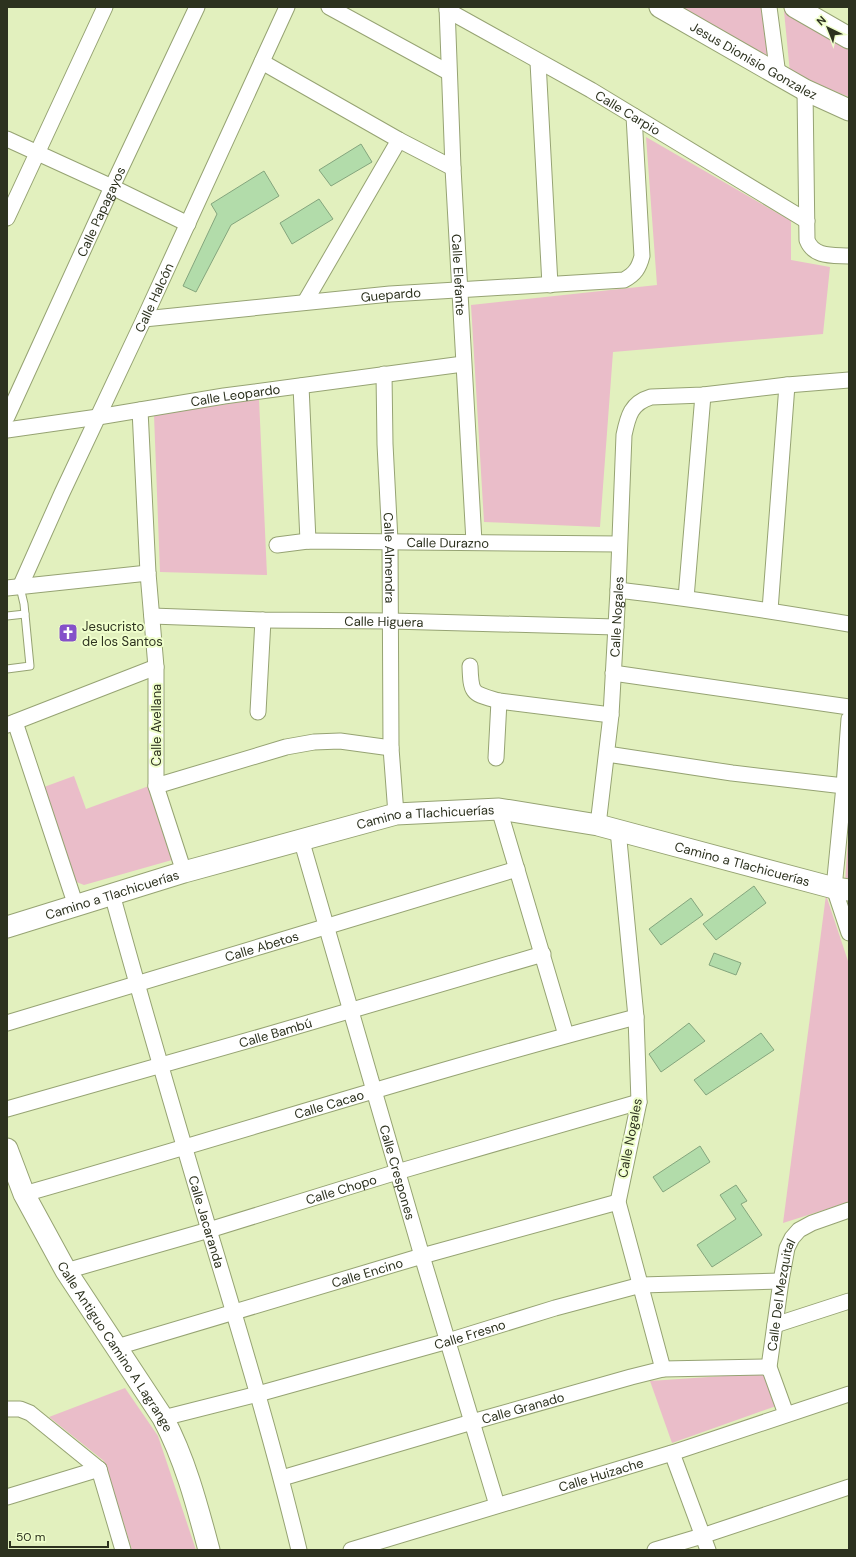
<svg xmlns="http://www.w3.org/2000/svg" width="856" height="1557" viewBox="0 0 856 1557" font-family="'DM Sans',sans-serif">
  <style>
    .green { fill: #eabdc9 }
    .building { fill: #b2dcaa; stroke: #84a57d }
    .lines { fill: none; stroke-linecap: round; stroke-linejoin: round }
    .lane-casing { stroke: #96a373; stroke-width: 9 }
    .street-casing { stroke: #96a373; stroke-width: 17 }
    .secondary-casing { stroke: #96a373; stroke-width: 23 }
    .lane { stroke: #fff; stroke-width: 7 }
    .street { stroke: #fff; stroke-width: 15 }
    .secondary { stroke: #fff; stroke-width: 21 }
    .labels { text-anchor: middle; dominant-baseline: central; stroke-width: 4; stroke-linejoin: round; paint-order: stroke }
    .street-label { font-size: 13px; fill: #2d321f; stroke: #effecb }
    .poi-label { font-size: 13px; fill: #2d321f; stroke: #effecb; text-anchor: start }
  </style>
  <rect width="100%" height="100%" fill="#e2f0be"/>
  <g class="green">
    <polygon points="677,7 761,7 768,58"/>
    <polygon points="784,11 849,49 849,97 790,73"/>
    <polygon points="646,137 791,221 791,260 830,267 823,334 613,352 600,527 484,522 471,305 657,285"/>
    <polygon points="259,399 267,575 160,572 154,415"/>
    <polygon points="74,776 86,809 149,786 172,860 84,885 74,881 44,787"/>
    <polygon points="849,825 849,882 845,882"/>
    <polygon points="826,895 849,964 849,1202 783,1223"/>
    <polygon points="766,1373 779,1405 672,1443 650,1381"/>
    <polygon points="125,1388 158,1436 196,1550 132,1550 104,1461 49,1417"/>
  </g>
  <g class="building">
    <polygon points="361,144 372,162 331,186 319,170"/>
    <polygon points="264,171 279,196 231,225 196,292 183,286 217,214 211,204"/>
    <polygon points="319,199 333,219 292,244 280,223"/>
    <polygon points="754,886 766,903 716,940 703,924"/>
    <polygon points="691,898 703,915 661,945 649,929"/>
    <polygon points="714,953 741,963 736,975 709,965"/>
    <polygon points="689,1023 705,1041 661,1072 649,1054"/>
    <polygon points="761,1033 774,1050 706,1095 694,1080"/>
    <polygon points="700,1146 710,1162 663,1192 653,1177"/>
    <polygon points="736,1185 747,1201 741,1204 762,1235 712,1267 697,1245 736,1219 720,1195"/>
  </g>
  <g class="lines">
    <g class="lane-casing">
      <g id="lane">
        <polyline points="7,616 25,614"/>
        <polyline points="7,669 30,666 24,604 20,587"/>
      </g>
    </g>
    <g class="street-casing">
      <g id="street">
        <polyline points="329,7 448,72"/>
        <path id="s1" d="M447,7L453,168L474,542"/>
        <polyline points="769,7 778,75"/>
        <path id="s2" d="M447,10L591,90L807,221"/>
        <polyline points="262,62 399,140 453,168"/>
        <polyline points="538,62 550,285"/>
        <path d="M805,90L807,240C814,258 833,255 849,256"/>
        <polyline points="7,139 112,187 188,224"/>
        <polyline points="7,218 105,7"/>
        <polyline points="305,302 399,140"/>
        <path id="s3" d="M144,319L390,294L624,280C635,274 639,268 642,256L634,116"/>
        <path id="s4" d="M384,374L385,444L390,541L391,748L396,814"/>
        <polyline points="301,386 308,541"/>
        <polyline points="140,410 148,573 156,667 156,786 184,872"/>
        <path id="s5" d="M7,417L112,187L197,7"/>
        <path id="s6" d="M7,430L98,417L224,396L463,364"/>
        <path id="s7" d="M277,545L308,541L619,544"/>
        <path id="s8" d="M20,587L62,493L144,319L287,7"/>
        <polyline points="7,588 148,573"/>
        <path d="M618,590C696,599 772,611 849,624"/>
        <polyline points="686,598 703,395"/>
        <polyline points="770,610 787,385"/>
        <path id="s9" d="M152,616L263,620L391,621L616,627"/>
        <path d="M470,666C471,695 472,693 499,701L611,715"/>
        <polyline points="613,673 849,707"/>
        <polyline points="258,712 263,620"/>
        <polyline points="849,719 844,786 834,888 849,933"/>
        <polyline points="15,722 76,906"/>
        <polyline points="7,725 156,667"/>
        <polyline points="607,754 732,773 844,786"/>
        <polyline points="496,758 499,701"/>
        <polyline points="156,786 286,747 314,742 340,741 391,748"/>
        <polyline points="499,809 566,1035"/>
        <path id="s10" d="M598,825L611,715L618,590L624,435C628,416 631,403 651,397L703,395L787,385L849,380"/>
        <polyline points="618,830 636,1017 639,1102 618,1202 663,1369"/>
        <path id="s11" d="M301,839L422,1256L497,1505"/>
        <path id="s12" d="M112,894C143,1007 176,1119 209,1230C241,1336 273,1442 299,1550"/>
        <path id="s13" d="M7,1023C177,971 347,921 517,869"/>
        <path id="s14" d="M7,1109L267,1035L543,954"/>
        <path id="s15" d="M24,1194C228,1136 430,1071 636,1017"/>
        <path id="s16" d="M66,1271L209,1230L397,1172L639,1102"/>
        <polyline points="775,1325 849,1301"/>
        <path id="s17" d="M117,1347L422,1256L618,1202"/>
        <polyline points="7,1409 20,1409 30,1413 99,1469"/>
        <path id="s18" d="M786,1414L769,1367L781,1281L787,1248L792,1238L799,1230L812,1223L849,1210"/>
        <path id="s19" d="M163,1418L258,1394L448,1341L555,1308L641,1285L781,1281"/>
        <polyline points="672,1453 708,1550"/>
        <polyline points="99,1469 123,1550"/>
        <path id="s20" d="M282,1478L472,1422L631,1377L663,1369L769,1367"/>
        <polyline points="7,1497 99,1469"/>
        <path id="s21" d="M351,1550L672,1453L849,1394"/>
        <polyline points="655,1550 702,1536 849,1487"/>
      </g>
    </g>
    <g class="secondary-casing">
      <g id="secondary">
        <path id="s22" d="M660,7L805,90L849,110"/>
        <polyline points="795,7 849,38"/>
        <path id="s23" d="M7,927L184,872L396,814L499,809L598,825L834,888L849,890"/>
        <path id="s24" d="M7,1149L24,1194L66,1271L163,1418C185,1459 197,1505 209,1550"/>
      </g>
    </g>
    <use href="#lane" class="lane"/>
    <use href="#street" class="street"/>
    <use href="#secondary" class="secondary"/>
  </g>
  <defs>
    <g id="church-square" transform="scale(1)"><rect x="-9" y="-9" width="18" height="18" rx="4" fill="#8551c9" stroke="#effecb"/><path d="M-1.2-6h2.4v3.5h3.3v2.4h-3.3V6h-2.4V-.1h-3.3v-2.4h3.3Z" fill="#fff"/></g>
  </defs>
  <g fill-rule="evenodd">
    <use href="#church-square" x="68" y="633"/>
  </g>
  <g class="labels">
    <g class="street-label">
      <text stroke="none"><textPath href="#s22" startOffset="108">Jesus Dionisio Gonzalez</textPath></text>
      <text stroke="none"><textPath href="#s2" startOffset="208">Calle Carpio</textPath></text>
      <text stroke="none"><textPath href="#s5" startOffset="226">Calle Papagayos</textPath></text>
      <text stroke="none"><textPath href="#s1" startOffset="268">Calle Elefante</textPath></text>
      <text stroke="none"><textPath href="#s3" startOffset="248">Guepardo</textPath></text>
      <text stroke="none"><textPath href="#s8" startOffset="319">Calle Halcón</textPath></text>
      <text stroke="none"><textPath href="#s6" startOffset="231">Calle Leopardo</textPath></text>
      <text stroke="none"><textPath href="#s7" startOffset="171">Calle Durazno</textPath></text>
      <text stroke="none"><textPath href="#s4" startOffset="184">Calle Almendra</textPath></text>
      <text stroke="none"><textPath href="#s10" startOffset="209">Calle Nogales</textPath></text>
      <text stroke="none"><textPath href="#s9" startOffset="232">Calle Higuera</textPath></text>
      <text transform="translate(156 725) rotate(-90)">Calle Avellana</text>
      <text stroke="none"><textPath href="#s23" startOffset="434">Camino a Tlachicuerías</textPath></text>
      <text stroke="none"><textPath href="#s23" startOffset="758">Camino a Tlachicuerías</textPath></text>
      <text stroke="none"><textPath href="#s23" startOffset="110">Camino a Tlachicuerías</textPath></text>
      <text stroke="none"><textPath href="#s13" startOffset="266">Calle Abetos</textPath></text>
      <text stroke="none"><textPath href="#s14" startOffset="279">Calle Bambú</textPath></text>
      <text stroke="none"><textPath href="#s15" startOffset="318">Calle Cacao</textPath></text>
      <text transform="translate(630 1138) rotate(-79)">Calle Nogales</text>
      <text stroke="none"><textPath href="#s11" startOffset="347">Calle Crespones</textPath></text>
      <text stroke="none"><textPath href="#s16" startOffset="287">Calle Chopo</textPath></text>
      <text stroke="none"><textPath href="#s12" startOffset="341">Calle Jacaranda</textPath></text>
      <text stroke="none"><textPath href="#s17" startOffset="261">Calle Encino</textPath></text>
      <text stroke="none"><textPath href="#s18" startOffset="123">Calle Del Mezquital</textPath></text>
      <text stroke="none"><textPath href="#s19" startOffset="318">Calle Fresno</textPath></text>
      <text stroke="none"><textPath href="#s24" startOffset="226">Calle Antiguo Camino A Lagrange</textPath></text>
      <text stroke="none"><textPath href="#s20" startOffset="251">Calle Granado</textPath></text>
      <text stroke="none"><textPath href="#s21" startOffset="261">Calle Huizache</textPath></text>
    </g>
    <g class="poi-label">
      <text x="82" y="626">Jesucristo<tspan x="82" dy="15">de los Santos</tspan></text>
    </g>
  </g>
  <rect width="856" height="1557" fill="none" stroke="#2d321f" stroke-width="16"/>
  <g transform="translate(828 28) rotate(317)" stroke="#effecb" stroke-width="3" paint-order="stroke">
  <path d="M0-3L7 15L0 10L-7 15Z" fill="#2d321f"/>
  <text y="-6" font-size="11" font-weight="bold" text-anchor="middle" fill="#2d321f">N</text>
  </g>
  <path d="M10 1541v6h98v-6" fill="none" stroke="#2d321f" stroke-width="2"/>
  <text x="16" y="1541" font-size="12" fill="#2d321f" stroke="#effecb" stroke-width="3" paint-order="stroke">50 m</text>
</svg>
